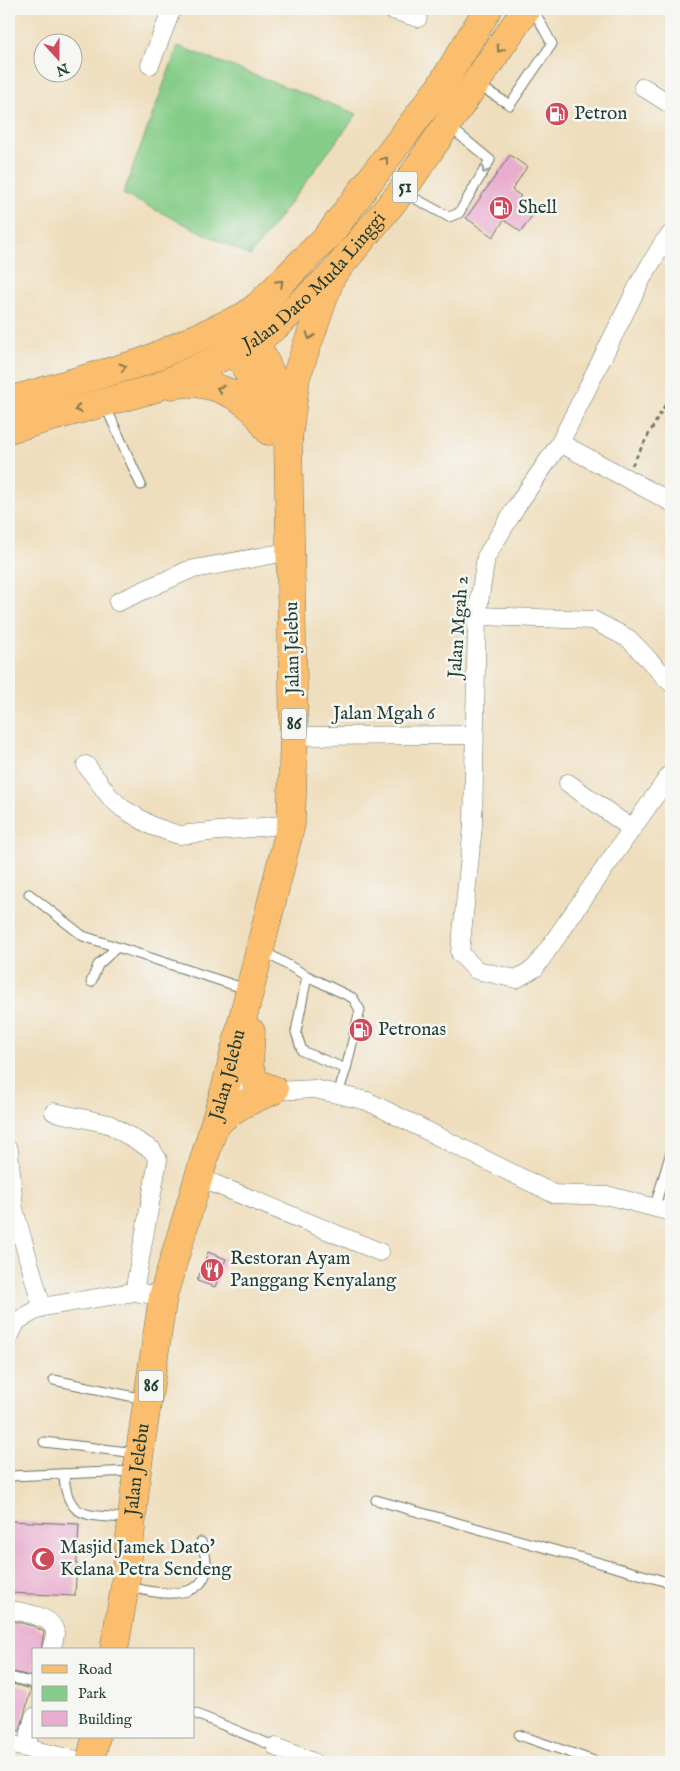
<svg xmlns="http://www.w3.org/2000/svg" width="680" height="1771" viewBox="0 0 680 1771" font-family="'IM FELL English',serif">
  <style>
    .green { fill: #86cd89; stroke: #52855e }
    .building { fill: #e9adcf }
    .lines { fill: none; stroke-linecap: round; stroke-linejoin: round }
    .service-casing { stroke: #687564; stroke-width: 11 }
    .minor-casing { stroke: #687564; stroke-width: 19 }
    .primary-casing { stroke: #687564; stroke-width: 29 }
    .trunk-casing { stroke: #687564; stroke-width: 29 }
    .path { stroke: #687564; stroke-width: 2.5; stroke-dasharray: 4 4; stroke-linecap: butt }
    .service { stroke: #fff; stroke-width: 9 }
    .minor { stroke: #fff; stroke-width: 18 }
    .primary { stroke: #fbbe6e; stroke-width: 28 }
    .trunk { stroke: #fbbe6e; stroke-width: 28 }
    .oneway { stroke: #82774e }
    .oneway2 { stroke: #8f9e9a }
    .labels { text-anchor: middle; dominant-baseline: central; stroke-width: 5; stroke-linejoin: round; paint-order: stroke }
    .shield { fill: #f6f6f2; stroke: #60746d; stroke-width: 1 }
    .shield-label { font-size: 18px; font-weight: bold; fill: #1f3d34 }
    .poi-label { font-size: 19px; fill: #1f3d34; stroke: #f6f6f2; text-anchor: start }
    .street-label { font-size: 19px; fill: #1f3d34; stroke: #f6f6f2 }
  </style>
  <rect width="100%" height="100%" fill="#f6f6f2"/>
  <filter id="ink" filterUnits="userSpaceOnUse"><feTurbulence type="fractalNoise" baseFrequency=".02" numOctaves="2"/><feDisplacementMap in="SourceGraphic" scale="10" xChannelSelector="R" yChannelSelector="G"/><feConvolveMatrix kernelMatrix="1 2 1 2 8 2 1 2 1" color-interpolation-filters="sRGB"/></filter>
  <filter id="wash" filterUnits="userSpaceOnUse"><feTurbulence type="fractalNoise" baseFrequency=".0096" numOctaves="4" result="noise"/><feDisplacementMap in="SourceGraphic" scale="20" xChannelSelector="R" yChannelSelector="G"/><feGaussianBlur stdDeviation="1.12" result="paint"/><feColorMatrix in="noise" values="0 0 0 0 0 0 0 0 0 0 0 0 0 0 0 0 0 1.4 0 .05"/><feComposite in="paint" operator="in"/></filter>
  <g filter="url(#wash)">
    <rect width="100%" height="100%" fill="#efdebd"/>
    <polygon class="green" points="178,46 357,114 250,256 123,194"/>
    <g id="blocks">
      <g class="building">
        <polygon points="510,155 527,167 512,190 521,196 519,198 536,210 521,232 504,220 493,237 466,218"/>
        <polygon points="208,1252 226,1259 215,1287 197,1281"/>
        <polygon points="9,1521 79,1524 75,1596 9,1593"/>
        <polygon points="9,1620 33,1626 44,1632 41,1650 34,1650 34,1677 9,1671"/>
        <polygon points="9,1683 31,1689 20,1731 9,1729"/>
      </g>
    </g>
  </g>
  <g filter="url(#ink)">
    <use href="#blocks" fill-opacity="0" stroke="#687564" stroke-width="1"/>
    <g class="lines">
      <g class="service-casing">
        <g id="service">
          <polyline points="478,85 510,105 552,44 533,9"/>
          <polyline points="405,193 449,217 459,213 490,160 450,127"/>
          <polyline points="105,405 141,485"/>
          <polyline points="29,894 83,936 246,989"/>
          <polyline points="263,951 307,976 353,998 360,1010 346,1069 338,1094"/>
          <polyline points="307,976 296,1032 302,1051 346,1069"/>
          <polyline points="91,982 98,965 116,948"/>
          <polyline points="655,1206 671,1152"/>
          <polyline points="54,1380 144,1399"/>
          <polyline points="44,1442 136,1453"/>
          <path d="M64,1474C66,1521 90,1515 128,1518"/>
          <polyline points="9,1476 134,1471"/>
          <polyline points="376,1500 671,1583"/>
          <path d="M128,1586C168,1598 224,1601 201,1542"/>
          <polyline points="9,1677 34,1683"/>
          <polyline points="194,1713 276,1747"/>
          <polyline points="519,1735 597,1762"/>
        </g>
      </g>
      <g class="minor-casing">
        <g id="minor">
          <polyline points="389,9 418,18"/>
          <polyline points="150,65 172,9"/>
          <polyline points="643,87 671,105"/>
          <polyline points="671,234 663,243 641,280 560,443 516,507 486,557 477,616 473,826 460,953 476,970 516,979 535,968 671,773"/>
          <polyline points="560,443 671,502"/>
          <polyline points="118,602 189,570 292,551"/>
          <polyline points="477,616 593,620 629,639 671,683"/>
          <polyline points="294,736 474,735"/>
          <polyline points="86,765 110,797 122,808 152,826 179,835 291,824"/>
          <polyline points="568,783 632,829"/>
          <polyline points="226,1086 256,1092 315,1089 367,1101 554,1194 610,1196 671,1212"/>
          <polyline points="54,1112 109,1124 152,1150 158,1160 134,1292"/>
          <polyline points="9,1150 14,1209 42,1307"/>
          <polyline points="198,1177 380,1252"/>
          <polyline points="9,1337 17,1321 42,1307 134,1292 163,1296"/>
          <path d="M9,1609C22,1613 55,1615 55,1634C55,1639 52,1645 51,1650"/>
          <polyline points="9,1744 84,1762"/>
          <polyline points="276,1747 313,1762"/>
          <polyline points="26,1748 34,1717"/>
        </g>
      </g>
      <g class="primary-casing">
        <g id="primary">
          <polyline points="228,329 261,401 269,430"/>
          <polyline points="251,1032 249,1067 256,1083 274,1090"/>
          <path d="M213,1128C229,1108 251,1100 274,1090"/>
          <path id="s1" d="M114,1650L125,1586L137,1471L163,1296L226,1086L291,824L294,736L288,439L276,386L246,320"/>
          <polyline points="90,1762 96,1737"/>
        </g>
      </g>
      <g class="trunk-casing">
        <g id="trunk">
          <path d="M172,385C200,378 232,390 253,409C259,415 264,424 269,431"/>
          <polyline points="9,401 143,362 245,316 259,305 328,236 440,87 488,9"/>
          <path id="s2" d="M9,429L153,389L256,341L276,326L333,274L402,191L526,9"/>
          <polyline points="288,439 296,377 330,280"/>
        </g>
      </g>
      <polyline class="path" points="632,465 671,394"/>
      <use href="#service" class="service"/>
      <use href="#minor" class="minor"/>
      <use href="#primary" class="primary"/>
      <use href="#trunk" class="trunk"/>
    </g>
    <defs><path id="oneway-chevron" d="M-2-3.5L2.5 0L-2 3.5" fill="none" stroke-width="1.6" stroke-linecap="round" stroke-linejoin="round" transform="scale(1.25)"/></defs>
    <g class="oneway">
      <use href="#oneway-chevron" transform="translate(500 49) rotate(123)"/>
      <use href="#oneway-chevron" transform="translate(385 160) rotate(-53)"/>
      <use href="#oneway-chevron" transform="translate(280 283) rotate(-45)"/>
      <use href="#oneway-chevron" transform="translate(310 336) rotate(108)"/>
      <use href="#oneway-chevron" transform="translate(123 367) rotate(-16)"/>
      <use href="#oneway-chevron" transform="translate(220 389) rotate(-160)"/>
      <use href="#oneway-chevron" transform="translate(78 409) rotate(164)"/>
    </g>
    <use class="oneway2" href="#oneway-chevron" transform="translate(485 170) rotate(120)"/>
  </g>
  <defs>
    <g id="fuel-disc" transform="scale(1.25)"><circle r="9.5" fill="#d1495b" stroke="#f6f6f2"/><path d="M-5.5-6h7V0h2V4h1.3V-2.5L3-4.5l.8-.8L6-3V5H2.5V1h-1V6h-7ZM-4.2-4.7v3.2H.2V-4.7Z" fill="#fff"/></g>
    <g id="restaurant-disc" transform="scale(1.25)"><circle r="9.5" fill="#d1495b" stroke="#f6f6f2"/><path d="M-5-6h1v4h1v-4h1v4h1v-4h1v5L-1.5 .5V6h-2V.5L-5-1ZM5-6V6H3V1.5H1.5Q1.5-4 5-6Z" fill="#fff"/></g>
    <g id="mosque-disc" transform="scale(1.25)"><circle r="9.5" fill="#d1495b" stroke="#f6f6f2"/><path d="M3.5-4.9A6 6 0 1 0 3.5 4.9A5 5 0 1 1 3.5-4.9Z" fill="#fff"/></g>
  </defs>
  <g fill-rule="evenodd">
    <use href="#fuel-disc" x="557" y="114"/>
    <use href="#fuel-disc" x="501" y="208"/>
    <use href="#fuel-disc" x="361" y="1030"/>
    <use href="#restaurant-disc" x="212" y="1270"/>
    <use href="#mosque-disc" x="43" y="1559"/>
  </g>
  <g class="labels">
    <g class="shield">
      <rect x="392.5" y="171.5" width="25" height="31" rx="4"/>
      <rect x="281.5" y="708.5" width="25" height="31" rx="4"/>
      <rect x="138.5" y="1370.5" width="25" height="31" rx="4"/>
    </g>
    <g class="shield-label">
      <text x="405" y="187">51</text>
      <text x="294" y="724">86</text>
      <text x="151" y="1386">86</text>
    </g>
    <g class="poi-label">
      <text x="574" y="114">Petron</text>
      <text x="518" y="208">Shell</text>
      <text x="378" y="1030">Petronas</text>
      <text x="230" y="1259">Restoran Ayam<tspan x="230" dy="22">Panggang Kenyalang</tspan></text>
      <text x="60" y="1548">Masjid Jamek Dato'<tspan x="60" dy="22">Kelana Petra Sendeng</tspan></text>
    </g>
    <g class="street-label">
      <text stroke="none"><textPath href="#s2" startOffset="346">Jalan Dato Muda Linggi</textPath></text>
      <text transform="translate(459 627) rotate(-86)">Jalan Mgah 2</text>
      <text transform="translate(293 648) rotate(-91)">Jalan Jelebu</text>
      <text x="384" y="714">Jalan Mgah 6</text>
      <text stroke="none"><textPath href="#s1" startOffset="588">Jalan Jelebu</textPath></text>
      <text stroke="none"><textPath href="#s1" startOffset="182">Jalan Jelebu</textPath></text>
    </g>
  </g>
  <rect width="680" height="1771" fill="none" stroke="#f6f6f2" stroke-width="30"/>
  <rect x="32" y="1648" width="162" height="90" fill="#f6f6f2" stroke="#a0aca6"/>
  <rect x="42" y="1665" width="25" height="8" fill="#fbbe6e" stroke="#a0aca6"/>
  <text x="78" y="1674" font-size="15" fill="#1f3d34">Road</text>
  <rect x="42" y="1686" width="25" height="15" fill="#86cd89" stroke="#a0aca6"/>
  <text x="78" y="1698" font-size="15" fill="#1f3d34">Park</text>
  <rect x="42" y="1711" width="25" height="15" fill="#e9adcf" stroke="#a0aca6"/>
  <text x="78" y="1724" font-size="15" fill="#1f3d34">Building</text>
  <g transform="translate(58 58) rotate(159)"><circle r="24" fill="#f6f6f2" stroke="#a0aca6"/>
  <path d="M0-4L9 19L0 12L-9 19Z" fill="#d1495b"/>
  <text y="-8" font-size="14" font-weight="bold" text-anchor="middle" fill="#1f3d34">N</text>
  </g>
</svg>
